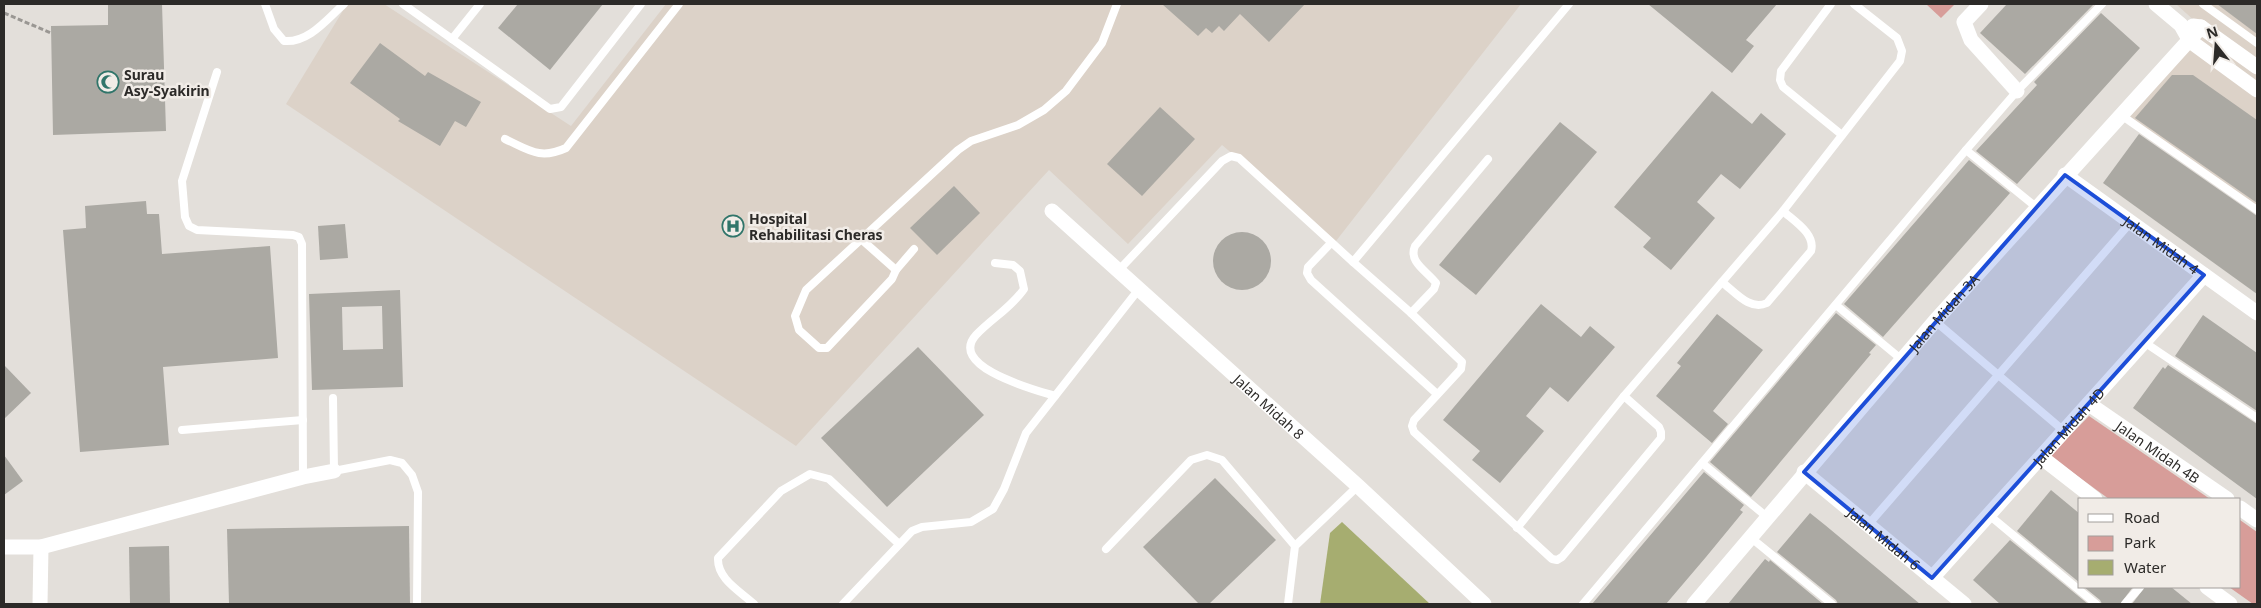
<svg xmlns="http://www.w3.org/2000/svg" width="2261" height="608" viewBox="0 0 2261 608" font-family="'Noto Sans',sans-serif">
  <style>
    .built { fill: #dcd2c8 }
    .green { fill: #d79d99 }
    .water { fill: #a6ad70 }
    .building { fill: #aba9a3; fill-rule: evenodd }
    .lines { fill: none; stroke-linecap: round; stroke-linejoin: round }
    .path { stroke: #9a9793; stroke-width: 3; stroke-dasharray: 5 2.5; stroke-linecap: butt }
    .lane { stroke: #fff; stroke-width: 8 }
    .street { stroke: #fff; stroke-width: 15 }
    .marked { fill: #1d4ed8; fill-opacity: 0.2; stroke: #1d4ed8; stroke-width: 4; stroke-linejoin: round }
    .labels { text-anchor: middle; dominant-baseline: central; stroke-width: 5; stroke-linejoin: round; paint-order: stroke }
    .poi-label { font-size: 14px; font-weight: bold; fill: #2c2a28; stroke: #f1ece7; text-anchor: start }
    .street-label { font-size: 14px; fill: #2c2a28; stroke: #f1ece7 }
  </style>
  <rect width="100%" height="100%" fill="#e3dfda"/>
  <g class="built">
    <polygon points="347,4 384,4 571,126 666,4 1521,4 1336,241 1222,145 1128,244 1049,170 796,446 286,104"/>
    <polygon points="2176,4 2257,4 2257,214 2119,118 2197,23"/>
  </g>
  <g class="green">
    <polygon points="1926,4 1955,4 1941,18"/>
    <polygon points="2089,416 2210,499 2109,499 2050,456"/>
    <polygon points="2240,520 2257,532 2257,604 2253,604 2229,587 2240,587"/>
  </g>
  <polygon class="water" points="1342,522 1430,604 1320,604 1330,533"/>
  <g class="building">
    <polygon points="108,4 162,4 166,131 53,135 51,26 108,25"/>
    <polygon points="518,4 603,4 550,70 498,28"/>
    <polygon points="1162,4 1305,4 1269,42 1240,14 1224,31 1219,26 1212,33 1206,28 1198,36"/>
    <polygon points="1648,4 1777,4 1746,40 1754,46 1732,73"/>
    <polygon points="2007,4 2091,4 2093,5 2025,74 1980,33"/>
    <polygon points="2217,4 2257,4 2257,34"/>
    <polygon points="2101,13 2140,48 2017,184 1976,151 2037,85 2034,82"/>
    <polygon points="380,43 425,76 428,72 481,102 466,127 455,121 440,146 398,121 400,119 350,83"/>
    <polygon points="2172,75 2193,75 2257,120 2257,203 2135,118"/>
    <polygon points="1712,91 1752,124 1761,113 1786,134 1740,189 1721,174 1697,202 1715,218 1671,270 1643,247 1651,238 1614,207"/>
    <polygon points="1160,107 1195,139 1142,196 1107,164"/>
    <polygon points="1560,122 1597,152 1476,295 1439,265"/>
    <polygon points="2139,134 2257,216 2257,294 2103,183"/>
    <polygon points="1969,160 2010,193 1883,337 1844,304"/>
    <polygon points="954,186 980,213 937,255 910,228"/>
    <polygon points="146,201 147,214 159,214 162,254 270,246 278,358 163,367 169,445 80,452 63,230 86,228 85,206"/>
    <polygon points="345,224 348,258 320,260 318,226"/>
    <circle cx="1242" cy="261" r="29"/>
    <path d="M400,290L403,387L312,390L309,294ZM382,306L383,349L343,350L342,307Z"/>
    <polygon points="1541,304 1581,337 1590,326 1615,347 1568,402 1550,387 1526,416 1544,431 1500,483 1472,460 1480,451 1443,420"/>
    <polygon points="1836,313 1876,345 1869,353 1871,354 1751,497 1710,462"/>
    <polygon points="1717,314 1763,350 1713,411 1728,424 1712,443 1656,396 1681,366 1677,363"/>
    <polygon points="2203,315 2257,353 2257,411 2175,356"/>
    <polygon points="918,347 984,415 887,507 821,438"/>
    <polygon points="4,365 31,393 4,419"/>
    <polygon points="2168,365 2257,424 2257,499 2133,408 2163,367 2165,369"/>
    <polygon points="4,455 23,481 4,495"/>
    <polygon points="1704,472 1744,505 1740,510 1743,512 1706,557 1666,604 1592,604"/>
    <polygon points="1215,478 1276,540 1209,604 1199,604 1143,547"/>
    <polygon points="2051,490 2080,514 2080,583 2017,531"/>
    <polygon points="1810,513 1825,525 1920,604 1838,604 1836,600 1777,552"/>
    <polygon points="409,526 410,604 229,604 227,529"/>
    <polygon points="2010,540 2088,604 2000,604 1973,580"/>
    <polygon points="169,546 170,604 130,604 129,547"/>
    <polygon points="1765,559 1769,562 1770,560 1823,604 1728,604"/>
    <polygon points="2084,587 2133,587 2120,604 2102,604 2100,600"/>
    <polygon points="2145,587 2171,587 2192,604 2132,604"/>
  </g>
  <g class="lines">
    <polyline class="path" points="4,13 51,33"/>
    <g class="lane">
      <path d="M265,4L274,29L284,41C309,43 327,19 344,4"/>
      <polyline points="403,4 452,39 480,4"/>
      <polyline points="1831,4 1781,71 1780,80 1783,87 1842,135"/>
      <polyline points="2203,4 2257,43"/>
      <polyline points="452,39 550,109 561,107 641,4"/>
      <polyline points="217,72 182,181 185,217 189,226 197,230 293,235 299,237 302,244 303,477"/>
      <polyline points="2121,115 2257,210"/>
      <path d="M505,139C529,150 540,160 566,148L679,4"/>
      <polyline points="1966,150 2036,207"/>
      <polyline points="861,239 896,270"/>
      <polyline points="1331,243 1308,267 1307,273 1311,280 1437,394"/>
      <polyline points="914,249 896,270 892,279 827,348 819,348 799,330 795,316 806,290 958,150 971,141 1018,125 1044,110 1066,91 1102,43 1117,4"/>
      <polyline points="1353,262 1411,313 1462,362 1461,369 1414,420 1412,426 1414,432 1552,559 1557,560 1562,557 1661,438 1661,432 1659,427 1624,396"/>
      <path d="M995,263L1013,265L1020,271L1024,289C1011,308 992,318 976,335C947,367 1036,390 1055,396"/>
      <polyline points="1118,271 1222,161 1231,156 1239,158 1353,262 1569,4"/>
      <path d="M1722,282C1736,293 1750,311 1767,303L1811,251C1816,234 1794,221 1783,211"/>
      <polyline points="1836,305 1901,359"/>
      <path d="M1411,313L1434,289L1436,283C1427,271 1408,262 1415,246L1488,159"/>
      <polyline points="1935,321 2064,431"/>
      <polyline points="2144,342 2257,418"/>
      <polyline points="333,398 334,471 390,460 402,463 412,475 418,492 417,604"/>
      <polyline points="182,430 303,420"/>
      <polyline points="1702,463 1767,517"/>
      <polyline points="1989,515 2096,604"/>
      <polyline points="1868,525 2131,222"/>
      <polyline points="1517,528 1624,396 1783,211 1900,61 1902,51 1897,38 1854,4"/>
      <polyline points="1750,537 1832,604"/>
      <polyline points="1106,549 1191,460 1207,455 1222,460 1295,546"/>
      <path d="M754,604C740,591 717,579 718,558L781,491L810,474L829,479L899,544"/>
      <polyline points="843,604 912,531 922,527 971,522 993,509 1004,489 1026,433 1139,289"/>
      <polyline points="1288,604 1295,546 1358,486"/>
      <polyline points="1583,604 1966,150 2017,91 2102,4"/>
      <polyline points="2125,604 2140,587"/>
    </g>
    <g class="street">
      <polyline points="1981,4 1964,22 1971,40 2017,91"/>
      <polyline points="2156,4 2181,25 2190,41 2257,90"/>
      <polyline points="2193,26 2201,27 2257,67"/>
      <path id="s1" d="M2065,175L2257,313"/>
      <path id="s2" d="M1052,211L1358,486L1484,604"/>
      <path id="s3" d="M2089,404L2227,499"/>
      <polyline points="2041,457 2095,499"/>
      <path id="s4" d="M1804,472L1964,604"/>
      <polyline points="2240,508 2257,520"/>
      <polyline points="4,547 41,547 303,477 334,471"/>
      <path id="s5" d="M1932,578L2204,275"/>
      <polyline points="2207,587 2230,604"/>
      <polyline points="40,604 41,547"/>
      <path id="s6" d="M1694,604L1935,321L2201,27"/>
    </g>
  </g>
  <path class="marked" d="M2065,175L2204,275L1932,578L1804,472Z"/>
  <defs>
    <g id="mosque-ring" transform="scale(1.125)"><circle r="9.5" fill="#f1ece7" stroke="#30756a" stroke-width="1.5"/><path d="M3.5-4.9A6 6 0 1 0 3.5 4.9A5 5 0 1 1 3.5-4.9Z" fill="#30756a"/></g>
    <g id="hospital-ring" transform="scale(1.125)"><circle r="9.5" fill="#f1ece7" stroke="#30756a" stroke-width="1.5"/><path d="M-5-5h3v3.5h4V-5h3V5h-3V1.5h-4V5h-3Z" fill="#30756a"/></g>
  </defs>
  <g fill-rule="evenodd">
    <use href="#mosque-ring" x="108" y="82"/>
    <use href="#hospital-ring" x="733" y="226"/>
  </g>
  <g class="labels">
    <g class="poi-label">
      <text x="124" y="74">Surau<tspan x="124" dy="16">Asy-Syakirin</tspan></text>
      <text x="749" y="218">Hospital<tspan x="749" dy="16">Rehabilitasi Cheras</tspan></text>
    </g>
    <g class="street-label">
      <text stroke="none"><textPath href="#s1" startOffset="119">Jalan Midah 4</textPath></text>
      <text stroke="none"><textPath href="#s6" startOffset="384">Jalan Midah 3A</textPath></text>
      <text stroke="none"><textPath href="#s2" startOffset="292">Jalan Midah 8</textPath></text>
      <text stroke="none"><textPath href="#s5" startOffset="204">Jalan Midah 4D</textPath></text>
      <text stroke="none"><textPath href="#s3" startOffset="84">Jalan Midah 4B</textPath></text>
      <text stroke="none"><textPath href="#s4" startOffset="104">Jalan Midah 6</textPath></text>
    </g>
  </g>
  <rect width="2261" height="608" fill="none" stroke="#2c2a28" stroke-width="10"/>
  <rect x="2078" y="498" width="162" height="90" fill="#f1ece7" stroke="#a29e9b"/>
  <rect x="2088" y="514" width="25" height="8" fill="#ffffff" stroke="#a29e9b"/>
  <text x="2124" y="523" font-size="15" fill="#2c2a28">Road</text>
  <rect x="2088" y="536" width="25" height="15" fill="#d79d99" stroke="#a29e9b"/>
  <text x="2124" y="548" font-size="15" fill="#2c2a28">Park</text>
  <rect x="2088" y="560" width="25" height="15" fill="#a6ad70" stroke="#a29e9b"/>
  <text x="2124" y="573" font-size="15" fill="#2c2a28">Water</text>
  <g transform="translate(2216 45) rotate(343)" stroke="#f1ece7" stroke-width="4" paint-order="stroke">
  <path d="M0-4L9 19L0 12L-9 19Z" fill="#2c2a28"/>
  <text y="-8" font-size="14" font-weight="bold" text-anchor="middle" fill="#2c2a28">N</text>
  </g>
</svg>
